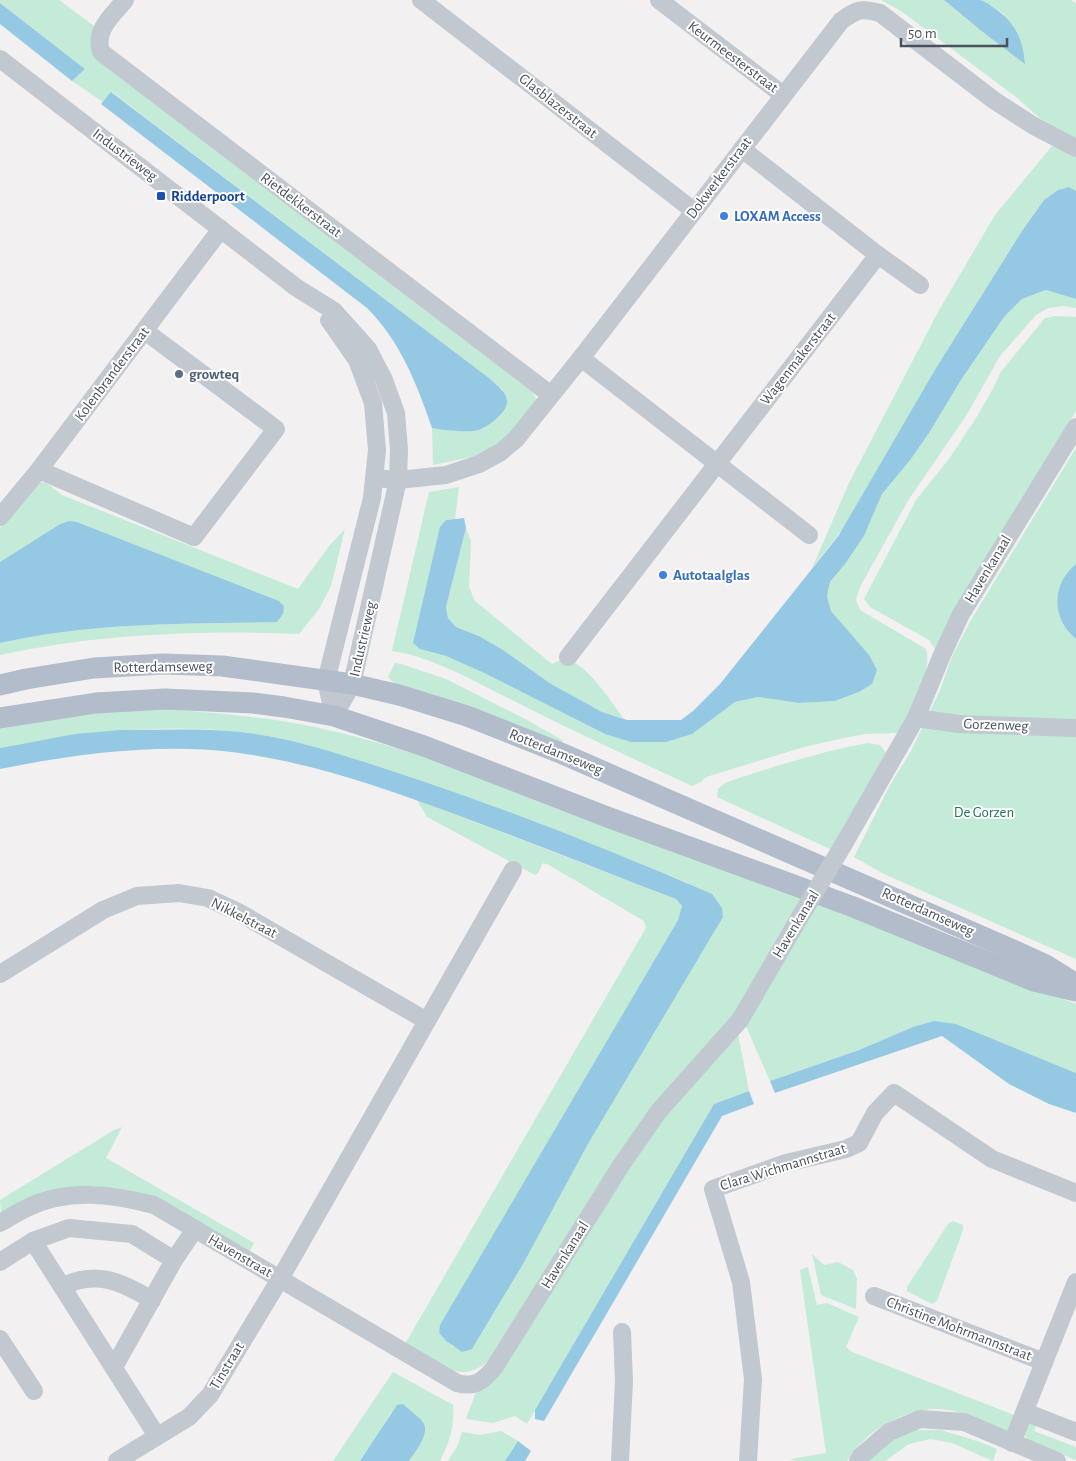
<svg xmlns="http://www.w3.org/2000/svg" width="1076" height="1461" viewBox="0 0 1076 1461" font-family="'Alegreya Sans',sans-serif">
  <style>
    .green { fill: #c3ebd7 }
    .water { fill: #95c9e3 }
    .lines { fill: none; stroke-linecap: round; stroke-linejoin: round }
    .minor { stroke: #c2c8d0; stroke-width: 18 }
    .major { stroke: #b2bccb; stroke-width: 21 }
    .minor-bridge { stroke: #c2c8d0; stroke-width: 18 }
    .transit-dot { fill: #1a4fb4; stroke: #fff; stroke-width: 2 }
    .shop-dot { fill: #3f7fe0; stroke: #fff; stroke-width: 2 }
    .service-dot { fill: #5c6f8a; stroke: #fff; stroke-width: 2 }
    .labels { text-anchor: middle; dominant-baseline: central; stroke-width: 4; stroke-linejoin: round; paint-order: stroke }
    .street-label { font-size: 15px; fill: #4a515b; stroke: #fff }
    .transit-label { font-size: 15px; font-weight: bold; fill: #164399; stroke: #fff; text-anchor: start }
    .shop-label { font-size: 15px; font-weight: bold; fill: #366cbe; stroke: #fff; text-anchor: start }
    .service-label { font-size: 15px; font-weight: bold; fill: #4e5e75; stroke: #fff; text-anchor: start }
    .park-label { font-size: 15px; fill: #217656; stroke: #fff }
  </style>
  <rect width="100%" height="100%" fill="#f2f0f0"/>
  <g class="green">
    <path d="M0,0H59L97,28C85,45 92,53 105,66L532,392L539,403L526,420L485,454L433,465L432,428L469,431L479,430L503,390L489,378L112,92L103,102L72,81L85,69L0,3Z"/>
    <polygon points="881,0 944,0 979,29 1005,15 981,0 1071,0 1076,4 1076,138 1042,120 1016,97 901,11"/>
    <polygon points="1052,146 1076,157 1076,191 1069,187 1058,190 1044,200 1022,231 936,368 846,525 812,568 849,483 938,312 995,215"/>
    <path d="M1047,290L1076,299V308L1064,306L1048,308L1036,315L1000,356L966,416L909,499L860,587L856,600L860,610L926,649C933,673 910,711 900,733L865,734L844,738L804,747L706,777L701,782L692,786C636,760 579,734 524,706C484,687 436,657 392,651L429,492L459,487L455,519L446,520L420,649L446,656L482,672L605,734L715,716L735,702L758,697L799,703L835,701L859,692L846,629L831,611L827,596L830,582L845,564L864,536L882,494L911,459L929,433L961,380L1004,317L1022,299Z"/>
    <polygon points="1055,316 1076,317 1076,411 955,610 935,649 929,640 870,607 864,599 916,500 949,459 978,415 995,385 1000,373 1045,318"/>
    <path d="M1076,448V564C1051,585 1051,618 1076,639V959L884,874L854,857L890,785L911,751L941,688L951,659L971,620Z"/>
    <path d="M42,482L48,484L62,495L298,589L329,546L345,529L331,586L319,609L299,634C199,630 98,634 0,655V643C92,622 184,624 277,622L284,606L278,601L77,522L60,524L0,562V528L33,486Z"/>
    <path d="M466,528L471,541L469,587L475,601L552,664L565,658C589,666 609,699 624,719L602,712L581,701L551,684L503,650L479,636L456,627L448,618L446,607Z"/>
    <polygon points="395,663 401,664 446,679 529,721 562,740 564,744 395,684 388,677"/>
    <path d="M141,706C192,712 243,714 294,723C341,731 388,746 434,759L804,899L740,1007L715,1036L493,1356C462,1390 436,1362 405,1344L646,928L644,921L549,865L543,863L538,873L535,875L427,817L417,800L676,899L682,906L678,920L441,1325L439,1333L453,1347L472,1348C515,1282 550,1211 588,1143C628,1072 670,1003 713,934L688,883C596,846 503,809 409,777C354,759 298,739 241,732C161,723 79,732 0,748V726Z"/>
    <path d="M868,743L880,745L886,753L832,850L717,797L718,789L725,783C772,767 819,752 868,743Z"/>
    <polygon points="819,902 1076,1004 1076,1073 956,1024 913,1027 859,1050 770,1081 745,1024"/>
    <polygon points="738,1034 749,1091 714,1104 527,1424 515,1416 493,1423 466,1419 476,1392 497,1374 639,1152 662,1120"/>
    <polygon points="122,1127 106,1158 254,1243 250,1251 159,1202 137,1192 116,1188 91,1186 1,1213 0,1200 114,1130"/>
    <polygon points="953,1221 963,1225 963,1230 937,1301 932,1304 907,1291 907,1287 948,1224"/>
    <polygon points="812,1254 824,1265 838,1262 853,1270 857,1279 856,1309 821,1295"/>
    <path d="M808,1267L817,1305L827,1303L859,1317L846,1347L852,1352L1022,1418L1012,1433C989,1424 963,1410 938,1409C904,1408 864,1432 847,1461H796L790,1459L826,1453L800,1270Z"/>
    <path d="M393,1372L453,1405C455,1426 449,1443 440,1461H409L419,1446L391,1412L380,1432L360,1461H333Z"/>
    <path d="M1037,1422L1034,1431L1076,1447V1460L1029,1441C1023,1435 1024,1430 1029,1424Z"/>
    <polygon points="913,1430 941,1430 980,1442 997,1449 993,1461 952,1443 930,1439 909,1444 885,1461 866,1461 891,1438"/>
    <polygon points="501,1431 518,1441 505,1461 448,1461 458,1445 462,1432 480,1435"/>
  </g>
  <g class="water">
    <path d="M944,0C956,0 969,0 980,0C985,1 990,5 994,8C1015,22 1023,39 1025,64L979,29Z"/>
    <polygon points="0,3 85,69 72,81 0,24"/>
    <path d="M111,92L489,378C506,393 516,401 496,419C492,423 485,427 479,430C469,433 443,430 432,428C417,384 400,341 367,308L101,104Z"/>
    <polygon points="1069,187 1076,191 1076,299 1046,290 1022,299 1004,317 961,380 929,433 911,459 882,494 864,536 845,564 830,582 827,596 831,611 869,655 877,670 872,684 859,692 835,701 799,703 758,697 735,702 692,734 666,742 631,742 605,734 482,672 446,656 420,649 413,643 440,527 446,520 464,518 466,528 446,607 448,618 456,627 479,636 503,650 551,684 602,712 627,720 681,720 693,711 720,684 839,535 936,368 1022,231 1044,200 1058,190"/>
    <path d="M69,521L77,522L279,601L284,606L283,614L277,622C184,624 92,622 0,643V562L60,524Z"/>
    <path d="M1076,564V639C1051,619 1051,584 1076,564Z"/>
    <path d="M120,730C160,730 201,728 241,732C296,738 349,757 401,774C507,809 610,850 712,894L722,908L723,917L589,1142L523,1264L472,1349L462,1352L446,1341L439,1333L440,1325L678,920L682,906L676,899C603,871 530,842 457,815C385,788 310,762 232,752C157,743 74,754 0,769V748L75,734Z"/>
    <polygon points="934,1021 956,1024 1076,1073 1076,1113 1049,1104 1009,1084 942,1036 775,1093 770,1081 859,1050 913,1027"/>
    <polygon points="749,1091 754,1104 722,1116 544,1421 535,1419 535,1410 714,1104"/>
    <path d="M403,1404C409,1410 420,1417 424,1424C429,1435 415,1452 409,1461H360L397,1405Z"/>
    <polygon points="518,1441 531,1451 525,1461 505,1461"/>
  </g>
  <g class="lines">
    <g class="minor">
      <path d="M125,0C112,16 94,30 101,52L551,395"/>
      <polyline points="421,0 694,211"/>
      <polyline points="659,0 783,95"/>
      <polyline points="0,59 297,288 334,311 368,349 384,380 396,413 399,450 398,480 352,684 334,716"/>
      <polyline points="742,149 878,255 920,285"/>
      <polyline points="329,320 357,360 373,403 377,450 372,498 326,681 334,716"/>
      <polyline points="581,358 809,535"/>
      <polyline points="39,470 194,537 276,429 145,331"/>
      <path d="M375,478L398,480L446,475L479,464L501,452L516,439L581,358L841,21C857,9 861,8 880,13L995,101L1034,126L1076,148"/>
      <polyline points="0,517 39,470 221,229"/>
      <polyline points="568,657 878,255"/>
      <polyline points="916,718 959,724 1076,728"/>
      <polyline points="845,842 916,718 942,655 961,614 1076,427"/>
      <polyline points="0,974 103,910 137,896 179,893 208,898 240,913 427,1021"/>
      <path d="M0,1223C9,1218 18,1212 27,1208C68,1188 112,1194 154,1205L457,1383C475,1388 483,1381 494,1368L620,1167L658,1112L740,1020L800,917"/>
      <polyline points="33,1241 69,1228 132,1234 174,1260"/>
      <polyline points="0,1262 33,1241 157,1436"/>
      <path d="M62,1287C95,1269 122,1282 152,1300"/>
      <polyline points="874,1296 1044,1362"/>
      <polyline points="0,1339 34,1391"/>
      <polyline points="114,1367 174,1260 195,1229"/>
      <polyline points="1025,1412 1076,1432"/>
      <polyline points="1012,1443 1076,1282"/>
      <polyline points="117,1461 189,1417 210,1395 280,1279 513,870"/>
      <polyline points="620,1461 624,1381 622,1332"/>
      <polyline points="748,1461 753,1379 741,1282 713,1189 786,1163 846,1149 859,1143 875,1113 894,1093 992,1159 1076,1193"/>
      <polyline points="858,1461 861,1456 889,1432 920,1419 964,1422 1057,1461"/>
    </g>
    <g class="major">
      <polyline points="0,685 26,679 94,668 163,664 222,666 352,684 399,695 467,716 563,754 1015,951 1046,965 1076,984"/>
      <polyline points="0,718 96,703 165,699 253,703 284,707 334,716 424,746 610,818 851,906 1034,981 1076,991"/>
    </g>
    <polyline class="minor-bridge" points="800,917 845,842"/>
  </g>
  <rect class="transit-dot" x="156" y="191" width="10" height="10" rx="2.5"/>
  <g class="shop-dot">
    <circle cx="724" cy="216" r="5"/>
    <circle cx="663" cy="575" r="5"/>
  </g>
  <circle class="service-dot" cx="179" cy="374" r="5"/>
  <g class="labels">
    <g class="street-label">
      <text transform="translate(733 57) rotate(37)">Keurmeesterstraat</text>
      <text transform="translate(558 106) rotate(38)">Glasblazerstraat</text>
      <text transform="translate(125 155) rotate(37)">Industrieweg</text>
      <text transform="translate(719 178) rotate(-53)">Dokwerkerstraat</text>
      <text transform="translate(301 205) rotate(37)">Rietdekkerstraat</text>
      <text transform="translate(798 359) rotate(-52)">Wagenmakerstraat</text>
      <text transform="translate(112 374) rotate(-53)">Kolenbranderstraat</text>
      <text transform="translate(988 569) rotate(-59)">Havenkanaal</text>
      <text transform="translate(363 639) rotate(-77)">Industrieweg</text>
      <text transform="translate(163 667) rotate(-1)">Rotterdamseweg</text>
      <text transform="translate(996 725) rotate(2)">Gorzenweg</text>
      <text transform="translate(556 752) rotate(22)">Rotterdamseweg</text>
      <text transform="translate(928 912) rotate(24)">Rotterdamseweg</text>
      <text transform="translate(244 918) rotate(27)">Nikkelstraat</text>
      <text transform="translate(796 924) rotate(-59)">Havenkanaal</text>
      <text transform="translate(783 1167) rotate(-17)">Clara Wichmannstraat</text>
      <text transform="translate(565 1255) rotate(-58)">Havenkanaal</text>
      <text transform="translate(240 1256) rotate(30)">Havenstraat</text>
      <text transform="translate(959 1329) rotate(21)">Christine Mohrmannstraat</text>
      <text transform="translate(227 1366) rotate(-59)">Tinstraat</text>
    </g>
    <g class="transit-label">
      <text x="171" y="196">Ridderpoort</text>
    </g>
    <g class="shop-label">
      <text x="734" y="216">LOXAM Access</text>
      <text x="673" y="575">Autotaalglas</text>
    </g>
    <g class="service-label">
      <text x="189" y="374">growteq</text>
    </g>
    <g class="park-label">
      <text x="984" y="812">De Gorzen</text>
    </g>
  </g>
  <path d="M901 38v8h106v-8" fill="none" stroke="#4a515b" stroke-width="2.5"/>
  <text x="908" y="38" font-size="15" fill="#4a515b" stroke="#ffffff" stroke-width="4" paint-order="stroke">50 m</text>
</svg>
